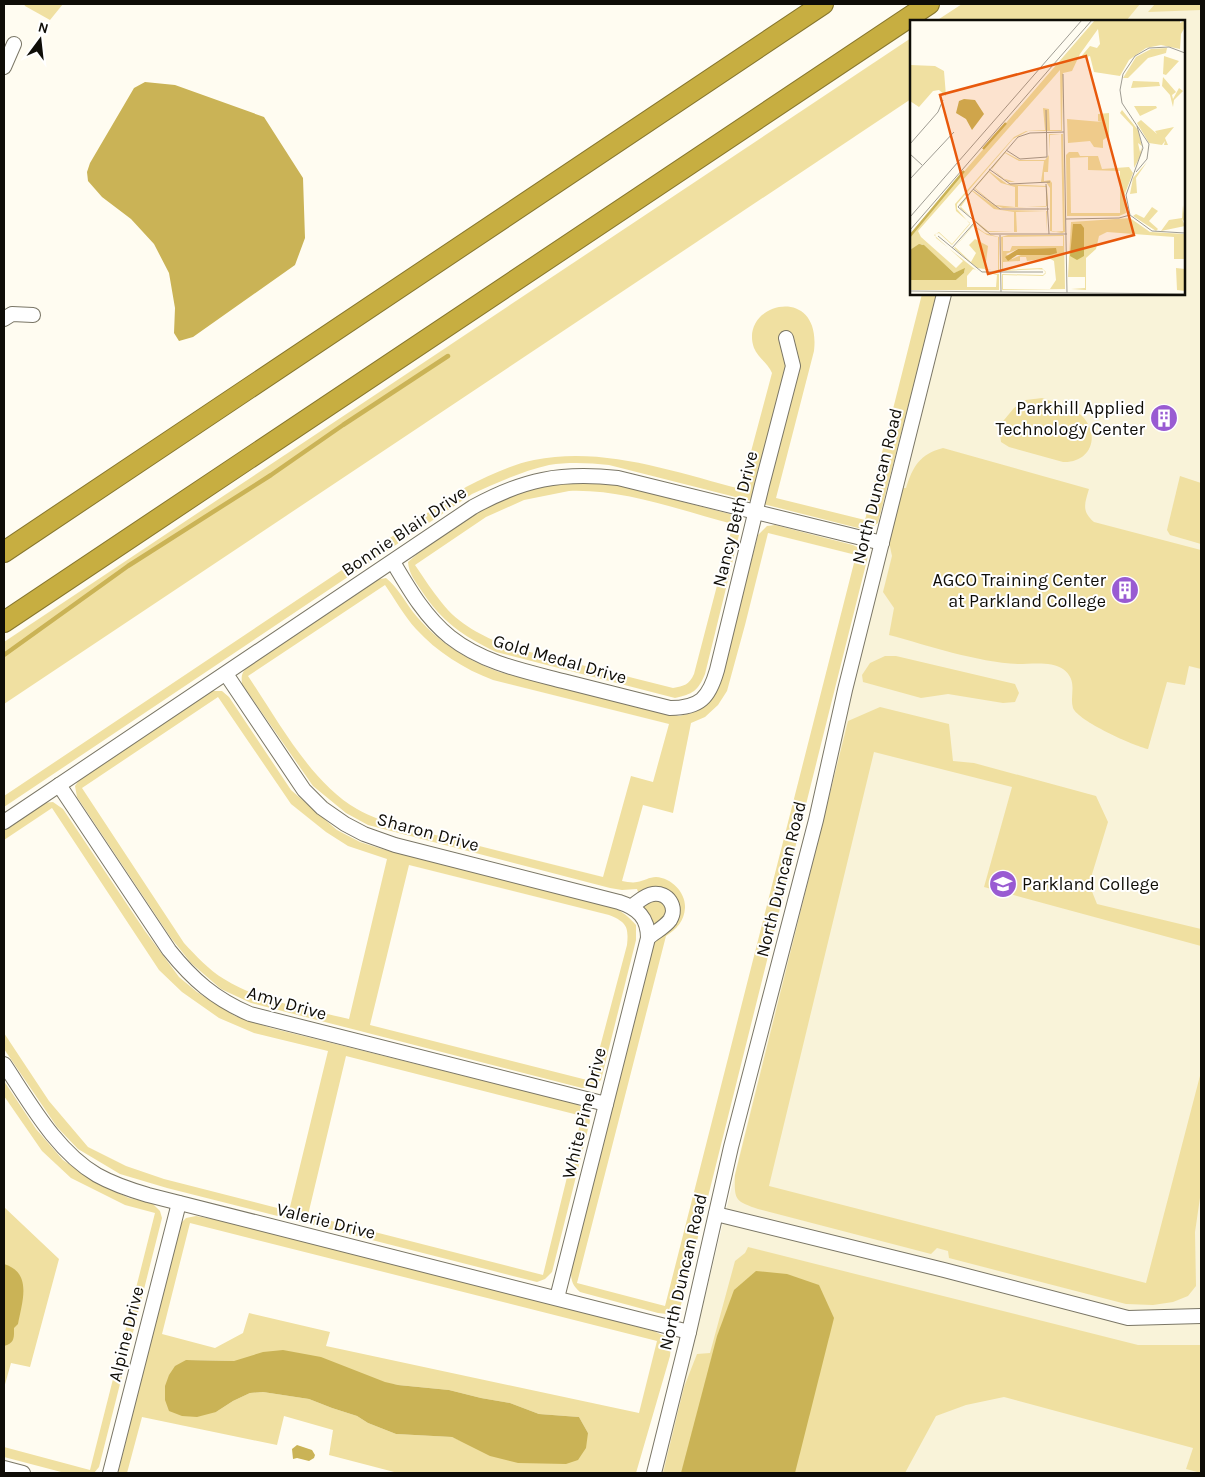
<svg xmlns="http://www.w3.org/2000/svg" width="1205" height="1477" viewBox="0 0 1205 1477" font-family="Karla,sans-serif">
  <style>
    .built { fill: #f9f3d9 }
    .green { fill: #f0e0a1; fill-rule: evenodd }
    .water { fill: #cab356 }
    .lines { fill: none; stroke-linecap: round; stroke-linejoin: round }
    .stream { stroke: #cab356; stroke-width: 4.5 }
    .minor-casing { stroke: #7a7666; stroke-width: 16 }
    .highway-casing { stroke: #87762d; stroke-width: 22 }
    .minor { stroke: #fff; stroke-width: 14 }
    .highway { stroke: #c7ae41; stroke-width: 20 }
    .labels { text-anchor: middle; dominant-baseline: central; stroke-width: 4; stroke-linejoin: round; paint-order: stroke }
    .poi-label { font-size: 18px; fill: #0f0d07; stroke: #fff; text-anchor: end }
    .street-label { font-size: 18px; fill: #0f0d07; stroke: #fff }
    .inset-river { fill: none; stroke: #cab356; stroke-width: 2.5 }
    .inset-road { fill: none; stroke: #9f9c93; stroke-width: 1 }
    .view { fill: #e8590c; fill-opacity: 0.15; stroke: #e8590c; stroke-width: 2.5 }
    .inset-edge { fill: none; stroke: #0f0d07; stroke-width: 2.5 }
  </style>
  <rect width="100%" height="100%" fill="#fffcf1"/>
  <polygon class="built" points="1031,4 1201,4 1201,1473 662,1473 949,294 1184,294 1184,21 1016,21"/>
  <g class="green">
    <polygon points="24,4 63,4 50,20 25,6"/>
    <polygon points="962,4 1140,4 1126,21 936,21"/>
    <polygon points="1155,4 1201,4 1201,10 1148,12"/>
    <polygon points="911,38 911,99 4,704 4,642"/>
    <path d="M922,294H937L878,523L869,529L858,528L609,465C589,463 569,462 549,465C522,471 497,483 472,494L4,807V796L466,487C488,476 510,465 534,460C604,446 674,472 741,489L772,373C768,363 758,358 754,348C738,303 822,282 814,351L776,498L865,520Z"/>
    <path d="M1042,398C1055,403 1072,405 1082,416C1101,435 1091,463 1063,462L1009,447L1001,442L999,426L1014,408L1026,400Z"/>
    <path d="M943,448L1089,489C1085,503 1081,511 1094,522L1201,550V669L1189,666L1185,685L1167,682L1148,749C1134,746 1078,721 1073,708C1069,695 1079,681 1063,669C1051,661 1032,664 1018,664C976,662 930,646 889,635L894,608L883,592L892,556L889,542L903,488H906C913,466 920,454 943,448Z"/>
    <polygon points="1180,476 1201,483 1201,544 1170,535 1167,530"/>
    <path d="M580,482L614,484L730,514L740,521V531L705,674C698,691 693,694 675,698L496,652C463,636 442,622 421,590C415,581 409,574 408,562L416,555C448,532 481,504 520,492C540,486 560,484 580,482ZM569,491C624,489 679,510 733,524L694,674C689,685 684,686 673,688L506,646C483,636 458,624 442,603C432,591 424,578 415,565L486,517L524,500Z"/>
    <path d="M775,525L853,545L861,549L868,556L680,1309L667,1314L658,1313L580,1292C573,1286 571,1281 571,1272L655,940L637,889L622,890L610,888L368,825L346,813L313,786L242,684C241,675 242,672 249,665L375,580L386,578C398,588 404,600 413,612C436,641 465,659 499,672L654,711L679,716L692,713L707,703L721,679L758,535L767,526ZM768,533L856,555L665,1306L577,1283L666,936C677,929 684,921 685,908C686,893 672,878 656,877C649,877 644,881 637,882C633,883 627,882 622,881L643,805L673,813L691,723L705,717L718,705L727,691L745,625ZM385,585C395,599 404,616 416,629C437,652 464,669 493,680L669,724L653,782L631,776L603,877L400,826C385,821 370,817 357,809C311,783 277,719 248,676Z"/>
    <polygon points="885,656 896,656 1015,684 1019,693 1015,702 1003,703 948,694 921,698 863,682 862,675 870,663"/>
    <path d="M210,691H222L229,697L291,790L337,830L360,842L382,849L595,902C614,907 623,910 636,925V940L601,1080L593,1087L582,1088L251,1003L221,989L191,963L171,938L77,797L75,786L81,777ZM218,697L291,804L326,832L348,846L387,859L349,1019C308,1009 261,1002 224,979C209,970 196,956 184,943L82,788ZM409,865L609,915C626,922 629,926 627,945L591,1081L370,1025Z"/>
    <path d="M880,707L949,724L953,761L974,763L1096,796L1108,822L1089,884L1097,904L1201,929V946L984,887L1012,787L874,752L769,1186L1146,1283L1201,1072V1191L1195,1232L1196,1286L1188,1296L1173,1302L1153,1305L1126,1304L949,1258L948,1251L937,1248L931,1254L758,1209C735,1201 734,1200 735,1175L848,721Z"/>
    <path d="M53,802L63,809L145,931L179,977L197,992L235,1016L271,1028L577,1104L588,1112L590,1121L552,1272L545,1279L537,1282L167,1188L120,1174L78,1149L57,1127L4,1049V1033L49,1101L88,1147L126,1166L164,1179L289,1211L328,1051L254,1033L219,1018L182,992L159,970L52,808L4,840V829L42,803ZM346,1056L582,1116L543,1275L308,1215Z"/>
    <polygon points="4,1081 36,1129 63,1160 98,1184 129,1198 152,1203 160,1211 162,1218 99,1467 94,1473 65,1473 4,1457 4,1447 90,1470 155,1213 125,1205 71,1178 42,1151 4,1096"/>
    <polygon points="4,1207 59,1259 30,1367 11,1363 4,1388"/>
    <path d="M196,1216L240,1224L654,1331L668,1338L671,1347L670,1356L636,1473H398L329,1455L333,1430L284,1416L277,1445L142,1417L127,1473H118L180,1224L186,1218ZM190,1223L657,1341L639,1413L326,1346L330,1332L249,1313L243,1333L215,1348L162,1334ZM186,1360L234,1361L398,1385L449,1390L481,1398L510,1403L539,1414L579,1417L588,1433L461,1441L452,1437L396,1434L368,1423L357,1416L332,1408L309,1399L263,1392L250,1393L233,1401L216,1412Z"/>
    <polygon points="748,1247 1138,1345 1201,1345 1201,1473 1186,1469 1193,1448 1004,1397 966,1405 936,1416 905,1473 663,1473 684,1387 697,1354 710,1353 735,1261 745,1253"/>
  </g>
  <g class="water">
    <polygon points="145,82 175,85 264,117 303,178 305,238 295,265 193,337 179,341 174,333 175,308 169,273 154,244 131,219 102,197 88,181 87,172 90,163 134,88"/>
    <path d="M4,1264C33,1273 22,1302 18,1324L14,1328C14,1337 15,1343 4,1346Z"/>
    <polygon points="756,1271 787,1274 819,1285 834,1318 795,1473 681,1473 717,1336 734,1290"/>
    <polygon points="283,1350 321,1357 385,1382 398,1385 449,1390 481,1398 510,1403 539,1414 579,1417 588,1433 586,1448 578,1460 566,1464 518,1463 490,1456 452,1437 396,1434 368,1423 357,1416 332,1408 309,1399 263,1392 250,1393 233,1401 216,1412 197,1417 182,1416 169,1411 165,1400 165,1386 169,1375 175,1366 186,1360 234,1361 263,1352"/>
    <polygon points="297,1445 312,1450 315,1455 314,1458 309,1461 297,1458 293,1459 292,1449"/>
  </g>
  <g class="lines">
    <polyline class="stream" points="4,655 128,566 271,475 343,425 448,356"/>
    <g class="minor-casing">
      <g id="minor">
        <polyline points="4,67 14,44"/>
        <polyline points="4,319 12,314 33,315"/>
        <path d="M393,562C409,589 425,617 450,637C483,663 524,671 563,681C598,690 634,699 670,708C700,708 709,698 717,670L762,485L793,366L786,338"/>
        <path d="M226,674L304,790L322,808L345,824L364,834L395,845L619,902C638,908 648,918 648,938L557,1298"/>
        <path d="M59,785L169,950C193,980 215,999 250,1014L606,1104"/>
        <path d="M4,822L473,507C524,479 560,472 618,478L882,543"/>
        <path d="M632,906C638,902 645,895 653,894C668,892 678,907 670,920C665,927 655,932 648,938"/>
        <path d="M4,1064C30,1103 56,1151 97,1175C113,1184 131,1190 148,1195L689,1332"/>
        <polyline points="716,1214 944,1270 1128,1318 1201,1316"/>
        <polyline points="4,1468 23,1473"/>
        <polyline points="110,1473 179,1203"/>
        <polyline points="654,1473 689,1332 731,1147 816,820 845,690 944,294"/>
      </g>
    </g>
    <g class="highway-casing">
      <g id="highway">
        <polyline points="4,552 823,4"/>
        <polyline points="4,622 929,4"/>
      </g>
    </g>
    <use href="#minor" class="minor"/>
    <use href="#highway" class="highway"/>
  </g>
  <defs>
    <g id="building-disc" transform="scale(1.4375)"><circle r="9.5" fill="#995bd2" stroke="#fff"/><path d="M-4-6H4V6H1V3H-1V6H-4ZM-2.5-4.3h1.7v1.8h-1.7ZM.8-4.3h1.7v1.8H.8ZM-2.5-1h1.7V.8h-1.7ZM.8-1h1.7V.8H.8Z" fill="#fff"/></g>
    <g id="university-disc" transform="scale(1.4375)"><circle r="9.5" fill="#995bd2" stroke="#fff"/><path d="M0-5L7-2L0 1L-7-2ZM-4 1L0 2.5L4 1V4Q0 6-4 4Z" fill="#fff"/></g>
  </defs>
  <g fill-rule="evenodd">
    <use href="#building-disc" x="1164" y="418"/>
    <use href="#building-disc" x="1125" y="590"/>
    <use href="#university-disc" x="1003" y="884"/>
  </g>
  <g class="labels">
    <g class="poi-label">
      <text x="1145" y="408">Parkhill Applied<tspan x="1145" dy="21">Technology Center</tspan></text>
      <text x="1106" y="580">AGCO Training Center<tspan x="1106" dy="21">at Parkland College</tspan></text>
      <text x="1022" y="884" text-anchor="start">Parkland College</text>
    </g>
    <g class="street-label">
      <text transform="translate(877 486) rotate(-76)">North Duncan Road</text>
      <text transform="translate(735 519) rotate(-76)">Nancy Beth Drive</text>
      <text transform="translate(404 531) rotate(-34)">Bonnie Blair Drive</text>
      <text transform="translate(560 659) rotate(16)">Gold Medal Drive</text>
      <text transform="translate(428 832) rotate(15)">Sharon Drive</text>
      <text transform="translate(781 879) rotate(-76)">North Duncan Road</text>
      <text transform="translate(287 1003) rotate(16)">Amy Drive</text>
      <text transform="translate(584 1113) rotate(-76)">White Pine Drive</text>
      <text transform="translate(326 1221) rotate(14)">Valerie Drive</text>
      <text transform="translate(683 1272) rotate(-77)">North Duncan Road</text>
      <text transform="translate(126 1334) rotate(-76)">Alpine Drive</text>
    </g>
  </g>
  <g transform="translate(910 20)">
    <rect width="275" height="275" fill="#fffcf1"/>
    <path d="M185,0H270V3L275,0V7L271,14L270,29L251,25L236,28L219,40L210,56L184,52L180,36L169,39L180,26L187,28L190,24L188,9L170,34L162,51L153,53L152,111H118L103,119L47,184V189L60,204L42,225L29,213L25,214L26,218L66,250L89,254V270H0V260H46L54,253L55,249L44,253L12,224L0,230V214ZM150,50L151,110H140L139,89L133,88L135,110L116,111L104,117L45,184L46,191L60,203L42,224L29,212L24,215L53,241L46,248L11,217L8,211ZM63,249L87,255L86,267H57V256ZM257,28L256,33L238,38L218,58H213L226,37L241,29ZM254,36L269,41L256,55L253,54ZM0,45L25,46L34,51L36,76L29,70L23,71L9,87L0,81ZM253,57L266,72L262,75L263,79L269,68L273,71L264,80L263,87L260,75L252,66ZM223,61L249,62L250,66L221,68ZM224,86H246L247,88L230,96ZM212,90L228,110L232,126L228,123L230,132L232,127L231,135L224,148L223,107L210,93ZM199,93V116L193,120V128L184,127L180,121L158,123L157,99L192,102L188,101V94ZM231,100L247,114L245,111L264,107L255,118L258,125H254L255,121L252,125L239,123L227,103ZM139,114H153L155,212L152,213L140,211V168L136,162H98L81,148L95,132L110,140H135L139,135ZM151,114L153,211L142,212V163L140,160L134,161V152H138L140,115ZM95,133L109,141H134L131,162H105L92,158L82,149ZM159,132H168L170,136H188L192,149L219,147L223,153L214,176L216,193L209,196H157L156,135ZM178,137V150L210,151V193H161L160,138ZM237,142L226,158L227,173L220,174L223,158ZM79,151L97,164L137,166L138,186L93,188L84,185L64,168ZM79,152L91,163L105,167V187L85,185L65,168ZM108,166L136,167V187H108ZM62,170L91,190L137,191V212H76L49,185ZM62,171L84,189L104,192V212L78,211L50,188ZM136,191L137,212H107L106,192ZM273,185L275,202L272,199L275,206L251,211L259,200L272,198ZM242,187L248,191L239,201L248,209L246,211L223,196L226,194L234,198ZM220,198L240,212L275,214V239H264V217L197,212L189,216L186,229L176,238V270L161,269L159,260L161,269L175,268V257H158L161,202ZM63,205L75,213L89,217V251L67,248L44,228ZM63,206L77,215L88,217V250H75L78,226L65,219L59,225L66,233L61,242L45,227ZM98,215H154L155,269L92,270V254L133,255L136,252L133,249L92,251L91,217ZM153,216V226H102L100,231H93V217ZM146,228L136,235L113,234L102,239L96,234L108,229ZM110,237H116L117,241L139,238L144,241L146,260L140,269H93V255L133,256L136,253L132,248L93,250V242L110,241ZM266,248L275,249V271L267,270Z" fill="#f0e0a1" fill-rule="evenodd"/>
    <path d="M54,79L65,80L74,94L62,110L56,99L46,93L49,81ZM163,204H171L174,208V236L167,240L160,236ZM9,224L14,225L44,253L55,248L54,253L46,260H0V230ZM146,228L147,233L140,235H107L98,241L95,237L108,229Z" fill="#cab356"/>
    <path class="inset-river" d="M73,129L96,103M0,216L54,151"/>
    <path class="inset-road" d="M153,54L157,273M227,106L233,128L216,175L220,195L242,211L275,213M154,112L120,113L108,117L48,187L80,214H157M0,124L28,92L33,80M96,130L110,139L137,137L136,90M0,134L12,145M79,149L100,164L140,162M226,152L237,139L239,124L212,83L210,70L213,54L225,36L239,28L259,27L275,33M0,159L44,112M136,164L139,214M63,169L90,189H139M0,197L172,0M156,199L209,198L220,195M0,210L182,0M90,215L91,272M28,216L72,252H133M42,228L64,203M0,271L275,274"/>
    <path class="view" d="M176,36L224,215L78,254L30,75Z"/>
    <rect width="275" height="275" class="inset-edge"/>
  </g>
  <rect width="1205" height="1477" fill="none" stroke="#0f0d07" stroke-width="10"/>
  <g transform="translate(40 40) rotate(15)" stroke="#ffffff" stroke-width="4" paint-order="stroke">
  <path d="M0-4L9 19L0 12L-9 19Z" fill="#0f0d07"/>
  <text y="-8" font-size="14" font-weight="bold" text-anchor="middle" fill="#0f0d07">N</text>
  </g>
</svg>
